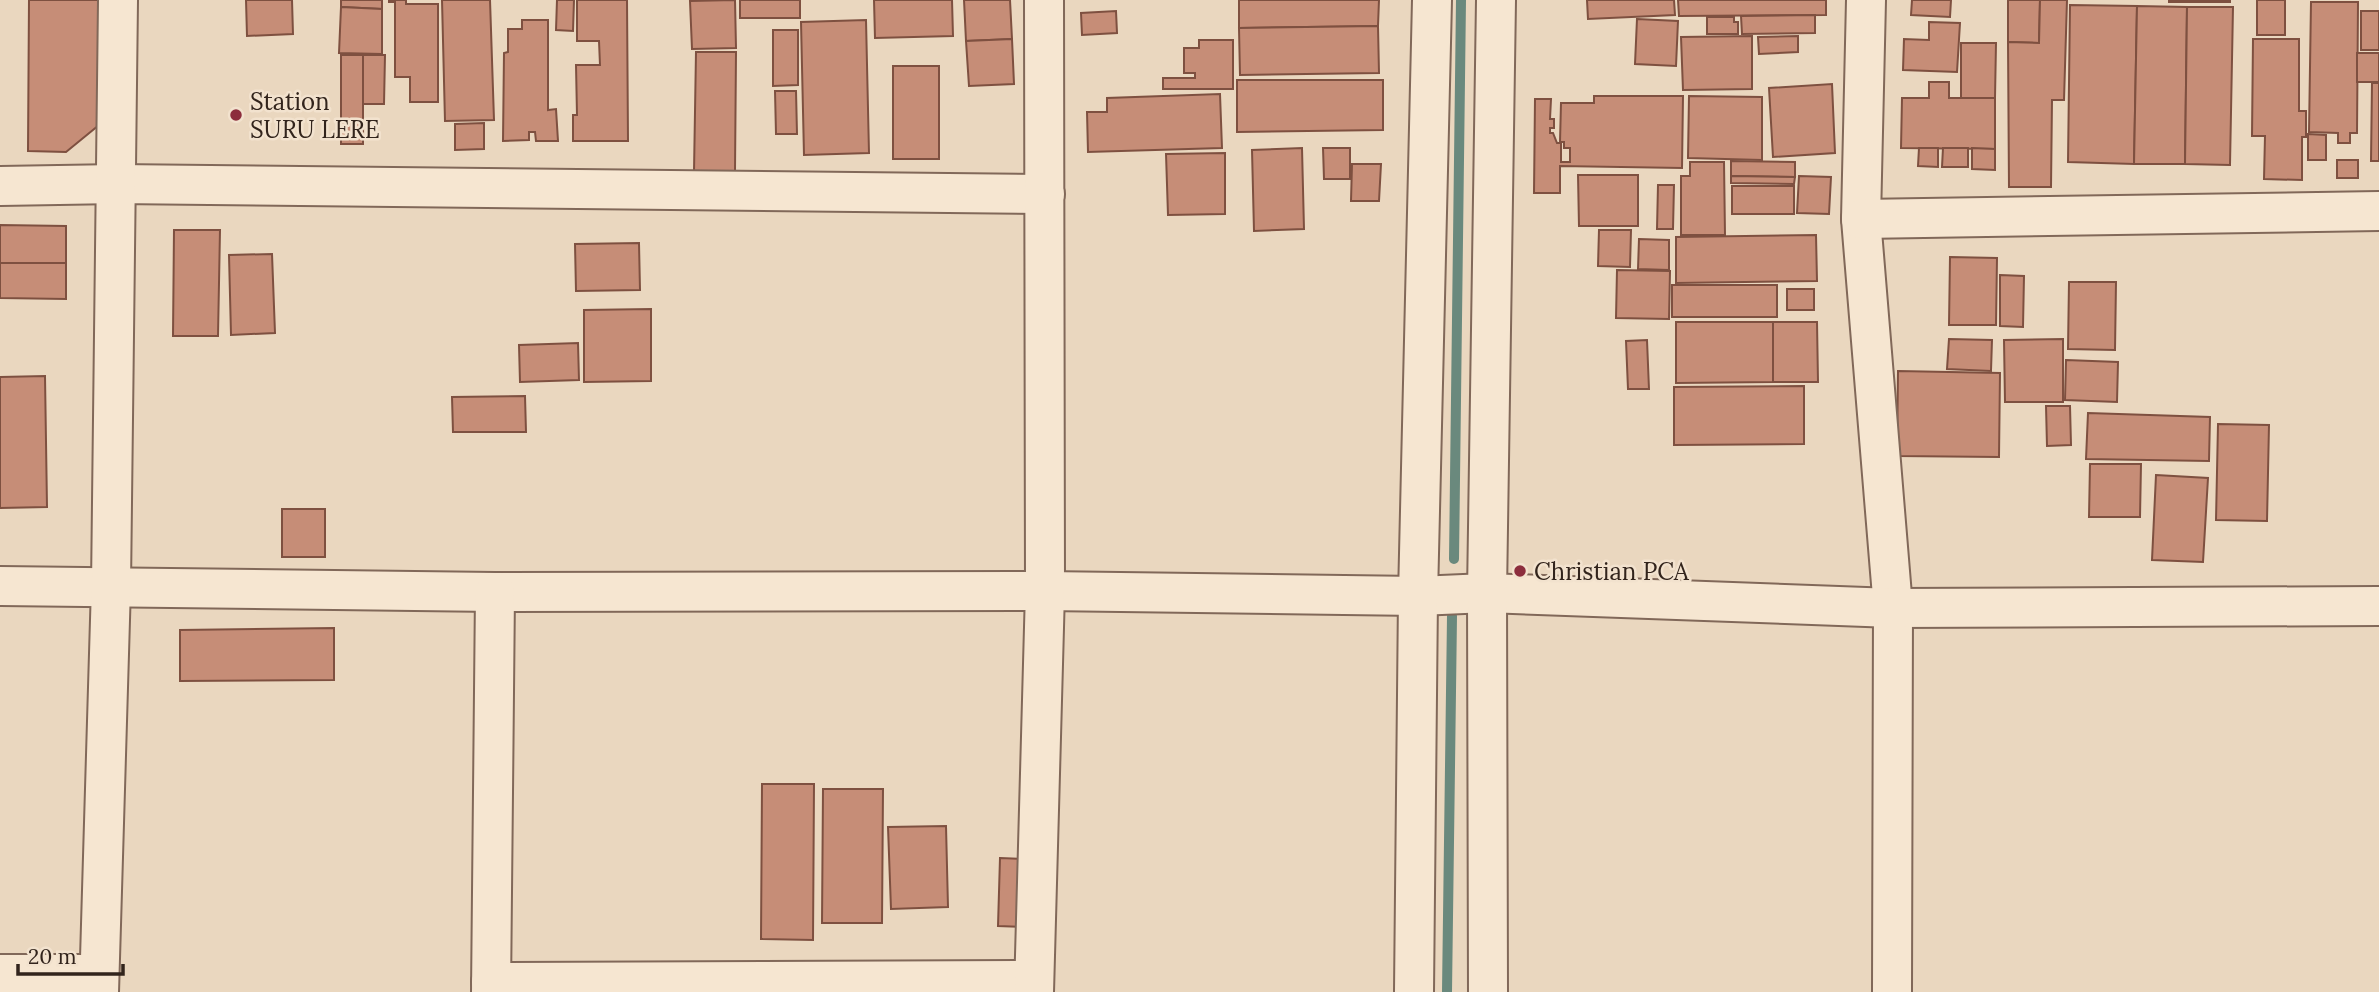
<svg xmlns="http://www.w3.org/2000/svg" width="2379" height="992" viewBox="0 0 2379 992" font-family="Lora,serif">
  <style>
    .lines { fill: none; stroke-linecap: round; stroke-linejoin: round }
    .stream { stroke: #6a897d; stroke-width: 10 }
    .building { fill: #c68d77; stroke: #7e5040; stroke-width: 2 }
    .minor-casing { stroke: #816859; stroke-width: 42 }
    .minor { stroke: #f6e6d1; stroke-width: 38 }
    .poi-dot { fill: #8c2d3c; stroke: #f2e2ce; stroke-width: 2.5 }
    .labels { text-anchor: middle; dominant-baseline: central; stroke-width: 5; stroke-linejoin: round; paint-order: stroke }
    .poi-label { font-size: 24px; fill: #32241c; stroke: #f2e2ce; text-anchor: start }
  </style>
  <rect width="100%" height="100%" fill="#ead7bf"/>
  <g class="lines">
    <g class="stream">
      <polyline points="1454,559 1461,0"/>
      <polyline points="1447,992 1452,616"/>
    </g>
  </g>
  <g class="building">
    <polygon points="29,0 104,0 99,125 66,152 28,151"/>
    <polygon points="246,0 292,0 293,34 247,36"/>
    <polygon points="341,0 382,0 382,9 341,7"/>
    <polygon points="389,0 406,0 406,4 438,4 438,102 410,102 410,77 395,77 395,2 389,2"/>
    <polygon points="442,0 490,0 494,120 445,121"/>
    <polygon points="557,0 574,0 573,31 556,30"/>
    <polygon points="577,0 627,0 628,141 573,141 573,115 577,115 576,65 600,65 599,41 577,41"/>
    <polygon points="735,0 736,48 692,49 690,1"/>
    <rect x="740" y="0" width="60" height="18"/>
    <polygon points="874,0 952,0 953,36 875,38"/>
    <polygon points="964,0 1010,0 1012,39 966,41"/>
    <polygon points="1239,0 1379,0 1378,26 1239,28"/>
    <polygon points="1587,0 1674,0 1675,15 1588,19"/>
    <polygon points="1678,0 1826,0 1826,15 1679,16"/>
    <polygon points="1912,0 1951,0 1950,17 1911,15"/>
    <polygon points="2008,0 2040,0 2039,43 2008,42"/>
    <polygon points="2040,0 2067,0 2064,100 2052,100 2051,187 2009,187 2008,42 2039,43"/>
    <rect x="2169" y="0" width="61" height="2"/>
    <rect x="2257" y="0" width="28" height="35"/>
    <polygon points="2311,2 2358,2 2357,133 2350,133 2350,143 2338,143 2338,133 2309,132"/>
    <polygon points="2070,5 2137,6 2134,164 2068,162"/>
    <polygon points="2137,6 2187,7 2185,164 2134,164"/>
    <polygon points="341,7 382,9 382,54 339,53"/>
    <polygon points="2187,7 2233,7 2230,165 2185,164"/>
    <polygon points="1116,11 1117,33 1082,35 1081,13"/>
    <rect x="2361" y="11" width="18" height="39"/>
    <polygon points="1815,15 1815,33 1742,34 1741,16"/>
    <polygon points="1707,17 1734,17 1734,22 1738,22 1738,34 1707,34"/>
    <polygon points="1637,19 1678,21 1676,66 1635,64"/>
    <polygon points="522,20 548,20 548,110 556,109 558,141 536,141 535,132 529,132 529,140 503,141 504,53 508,52 508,29 522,29"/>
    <polygon points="866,20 869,153 804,155 801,22"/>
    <polygon points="1929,22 1960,23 1957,72 1903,70 1904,39 1929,40"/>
    <polygon points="1378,26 1379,73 1240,75 1239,28"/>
    <polygon points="773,30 798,30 798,85 773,86"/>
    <polygon points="1752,36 1752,89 1683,90 1681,37"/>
    <polygon points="1798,36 1798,52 1759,54 1758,37"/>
    <polygon points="1012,39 1014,84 969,86 966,41"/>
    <polygon points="2253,39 2299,39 2299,111 2306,111 2306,137 2302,137 2302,180 2264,179 2265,136 2252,136"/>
    <polygon points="1199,40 1233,40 1233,89 1163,89 1163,78 1195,78 1195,73 1184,73 1184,48 1199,48"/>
    <polygon points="1961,43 1996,43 1995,98 1961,98"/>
    <polygon points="696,52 736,52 735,172 694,172"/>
    <rect x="2357" y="53" width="22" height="29"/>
    <rect x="341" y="55" width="22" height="89"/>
    <polygon points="363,55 385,55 384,104 363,104"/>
    <rect x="893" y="66" width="46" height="93"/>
    <polygon points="1237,80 1383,80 1383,130 1237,132"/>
    <polygon points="1929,82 1949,82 1949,98 1995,98 1995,149 1901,148 1902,98 1929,98"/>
    <polygon points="2372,83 2379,83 2379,161 2371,161"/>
    <polygon points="1832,84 1835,153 1773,157 1769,88"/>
    <polygon points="775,91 796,91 797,134 776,134"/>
    <polygon points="1220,94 1222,148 1088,152 1087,112 1107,112 1107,98"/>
    <polygon points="1594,96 1683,96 1682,168 1560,166 1560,193 1534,193 1535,99 1551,99 1550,119 1554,119 1554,128 1550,128 1550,133 1553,133 1557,143 1561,143 1561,162 1570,162 1570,148 1564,148 1564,142 1560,142 1561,103 1594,103"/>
    <polygon points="1689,96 1762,97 1762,160 1688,158"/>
    <polygon points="484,123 484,149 455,150 455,124"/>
    <polygon points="2308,134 2326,135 2326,160 2308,160"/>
    <polygon points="1302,148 1304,229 1254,231 1252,150"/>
    <polygon points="1323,148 1350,148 1350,179 1324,179"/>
    <polygon points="1919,148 1938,148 1938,167 1918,166"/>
    <polygon points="1943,148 1968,148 1968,167 1942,167"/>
    <polygon points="1972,148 1995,149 1995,170 1972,169"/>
    <polygon points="1225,153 1225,214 1168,215 1166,154"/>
    <rect x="2337" y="160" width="21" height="18"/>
    <polygon points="1731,161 1795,162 1795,177 1731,176"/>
    <polygon points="1690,162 1724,162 1725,235 1681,235 1681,176 1690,176"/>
    <polygon points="1352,164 1381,164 1379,201 1351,201"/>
    <polygon points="1578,175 1638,175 1638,226 1579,226"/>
    <polygon points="1731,176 1795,177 1794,184 1731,183"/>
    <polygon points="1799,176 1831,177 1829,214 1797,213"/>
    <polygon points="1658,185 1674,185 1673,229 1657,229"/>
    <rect x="1732" y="186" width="62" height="28"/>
    <polygon points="0,225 66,226 66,263 0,263"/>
    <polygon points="174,230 220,230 218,336 173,336"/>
    <polygon points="1599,230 1631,230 1630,267 1598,266"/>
    <polygon points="1816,235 1817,281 1676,283 1676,237"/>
    <polygon points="1639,239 1669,240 1669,270 1638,269"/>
    <polygon points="639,243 640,290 576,291 575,244"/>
    <polygon points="272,254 275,333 231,335 229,255"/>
    <polygon points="1950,257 1997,258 1996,325 1949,325"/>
    <polygon points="0,263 66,263 66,299 0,298"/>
    <polygon points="1617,270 1670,271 1669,319 1616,318"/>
    <polygon points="2000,275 2024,276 2023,327 2000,326"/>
    <polygon points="2069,282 2116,282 2115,350 2068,349"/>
    <rect x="1672" y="285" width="105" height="32"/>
    <rect x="1787" y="289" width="27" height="21"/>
    <polygon points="651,309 651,381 584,382 584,310"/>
    <polygon points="1676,322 1773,322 1773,382 1676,383"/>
    <polygon points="1773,322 1817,322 1818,382 1773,382"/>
    <polygon points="1949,339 1992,340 1991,371 1947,369"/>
    <polygon points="2063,339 2063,402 2005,402 2004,340"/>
    <polygon points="1647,340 1649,389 1628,389 1626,341"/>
    <polygon points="578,343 579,380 520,382 519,345"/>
    <polygon points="2066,360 2118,362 2117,402 2065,400"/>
    <polygon points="1898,371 2000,373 1999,457 1897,456"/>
    <polygon points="45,376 47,507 0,508 0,377"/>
    <polygon points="1804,386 1804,444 1674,445 1674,387"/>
    <polygon points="525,396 526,432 453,432 452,397"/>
    <polygon points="2046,406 2070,406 2071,445 2047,446"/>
    <polygon points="2088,413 2210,417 2209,461 2086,459"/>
    <polygon points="2218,424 2269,425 2267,521 2216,520"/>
    <polygon points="2090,464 2141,464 2140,517 2089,517"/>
    <polygon points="2156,475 2208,478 2203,562 2152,560"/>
    <rect x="282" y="509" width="43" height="48"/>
    <polygon points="334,628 334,680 180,681 180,630"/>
    <polygon points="762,784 814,784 813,940 761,939"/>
    <polygon points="823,789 883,789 882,923 822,923"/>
    <polygon points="946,826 948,907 891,909 888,827"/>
    <polygon points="1000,858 1027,859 1026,927 998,926"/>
  </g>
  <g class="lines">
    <g class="minor-casing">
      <g id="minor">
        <polyline points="1866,0 1861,219 1893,608 1892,992"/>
        <polyline points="0,186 117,184 1045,194"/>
        <polyline points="1861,219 2379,211"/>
        <polyline points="0,586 495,592 1045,591 1418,596 1487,593 1893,608 2379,606"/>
        <polyline points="0,974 99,974"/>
        <polyline points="491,982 1034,980"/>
        <polyline points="99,992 111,586 118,0"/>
        <polyline points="491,992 495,592"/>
        <polyline points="1034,992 1045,591 1044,0"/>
        <polyline points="1414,992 1418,596 1432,0"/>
        <polyline points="1488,992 1487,593 1496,0"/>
      </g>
    </g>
    <use href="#minor" class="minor"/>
  </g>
  <g class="poi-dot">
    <circle cx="236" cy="115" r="7"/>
    <circle cx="1520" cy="571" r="7"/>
  </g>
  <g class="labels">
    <g class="poi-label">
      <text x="250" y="101">Station<tspan x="250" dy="28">SURU LERE</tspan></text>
      <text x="1534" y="571">Christian PCA</text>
    </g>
  </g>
  <path d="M18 964v10h105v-10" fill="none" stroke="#32241c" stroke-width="3.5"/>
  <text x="28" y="964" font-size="21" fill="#32241c" stroke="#f2e2ce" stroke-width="5" paint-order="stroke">20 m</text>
</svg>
